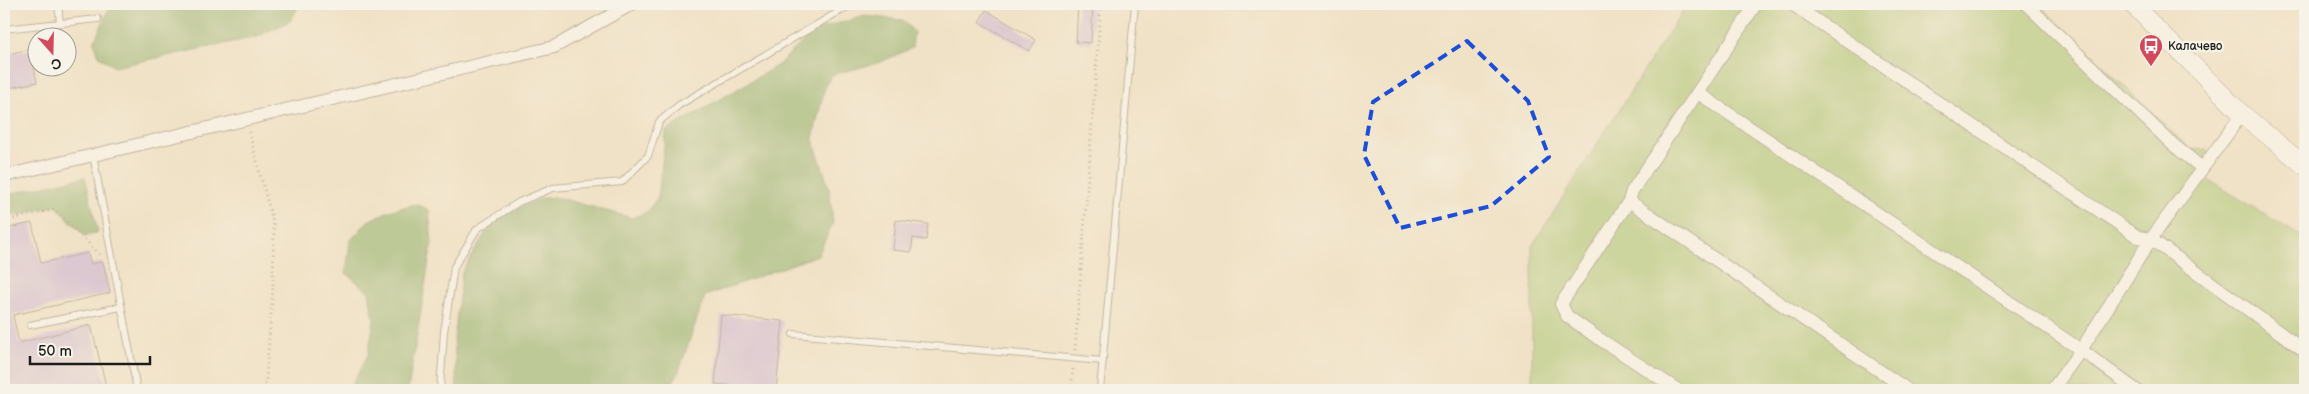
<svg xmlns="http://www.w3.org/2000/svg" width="2309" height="394" viewBox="0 0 2309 394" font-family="'Balsamiq Sans',sans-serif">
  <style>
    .green { fill: #a3c56e; stroke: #607045 }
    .forest { fill: #82aa61; stroke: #4f633e }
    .building { fill: #c3a8dd }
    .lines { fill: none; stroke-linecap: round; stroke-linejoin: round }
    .service-casing { stroke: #867f71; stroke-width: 8 }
    .minor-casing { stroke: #867f71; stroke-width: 14 }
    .secondary-casing { stroke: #867f71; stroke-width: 19 }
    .path { stroke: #867f71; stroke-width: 3; stroke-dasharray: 1 4; stroke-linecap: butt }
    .service { stroke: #fff; stroke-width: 6 }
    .minor { stroke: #fff; stroke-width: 12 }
    .secondary { stroke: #fff; stroke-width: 18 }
    .marked { fill: none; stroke: #1d4ed8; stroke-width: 4; stroke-dasharray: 10 6; stroke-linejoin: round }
    .labels { text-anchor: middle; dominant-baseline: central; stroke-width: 4.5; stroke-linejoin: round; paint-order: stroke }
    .poi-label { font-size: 12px; fill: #1c1c1c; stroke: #f7f3e8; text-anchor: start }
  </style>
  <rect width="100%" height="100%" fill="#f7f3e8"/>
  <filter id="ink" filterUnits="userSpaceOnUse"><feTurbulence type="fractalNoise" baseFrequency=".02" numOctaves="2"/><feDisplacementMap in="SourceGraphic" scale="10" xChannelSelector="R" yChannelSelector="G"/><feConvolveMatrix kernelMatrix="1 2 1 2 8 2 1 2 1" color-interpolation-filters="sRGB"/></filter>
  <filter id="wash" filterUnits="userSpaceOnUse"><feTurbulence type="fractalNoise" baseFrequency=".0096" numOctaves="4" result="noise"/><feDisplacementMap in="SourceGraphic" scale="20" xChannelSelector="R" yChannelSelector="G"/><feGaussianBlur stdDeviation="1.12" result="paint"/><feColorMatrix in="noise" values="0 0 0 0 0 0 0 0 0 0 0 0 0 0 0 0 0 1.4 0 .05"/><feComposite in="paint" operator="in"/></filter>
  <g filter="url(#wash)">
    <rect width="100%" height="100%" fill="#f0e2c6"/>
    <polygon class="green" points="1687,4 2038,4 2191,150 2206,149 2214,157 2207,179 2305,239 2305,390 1532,390 1532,246"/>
    <g class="forest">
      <polygon points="117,4 300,4 290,21 257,37 114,67 99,56 94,42 108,11"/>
      <polygon points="865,16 903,20 914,32 912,48 881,62 831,75 824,90 813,139 829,188 833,223 818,255 705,296 677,376 667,390 457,390 454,339 462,272 495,217 543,198 560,198 632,218 647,212 658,197 666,131 778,65 815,30"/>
      <polygon points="85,177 98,232 85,236 56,206 4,218 4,195"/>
      <polygon points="416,204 429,210 432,243 408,390 349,390 368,355 374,320 369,292 346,273 350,241 368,221 389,211"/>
    </g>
    <g id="blocks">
      <g class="building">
        <polygon points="1078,4 1093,4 1091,43 1076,42"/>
        <polygon points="986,10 1036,40 1029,51 979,22"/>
        <polygon points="30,49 37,82 4,89 4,55"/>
        <polygon points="896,220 928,224 926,240 913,238 911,252 893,250"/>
        <polygon points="32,223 41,263 88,253 91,264 103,262 110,293 13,315 19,343 91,325 107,390 4,390 4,229"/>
        <polygon points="721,315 783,321 776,390 715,384"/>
      </g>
    </g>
  </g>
  <g filter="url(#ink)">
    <use href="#blocks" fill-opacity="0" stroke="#867f71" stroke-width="1"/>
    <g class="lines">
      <g class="service-casing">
        <g id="service">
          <polyline points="58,4 60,23"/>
          <polyline points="4,29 98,19"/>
          <polyline points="93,155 137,390"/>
          <polyline points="30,325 121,307"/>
          <polyline points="793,334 1103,361"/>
          <polyline points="440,390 444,332 454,267 477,229 519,202 553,188 622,182 648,156 659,122 679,105 852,4"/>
          <polyline points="1100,390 1135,4"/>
        </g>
      </g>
      <g class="minor-casing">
        <g id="minor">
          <polyline points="1792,4 2138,237 2151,239 2305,351"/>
          <polyline points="2026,4 2171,143 2202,168"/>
          <polyline points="1698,93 2081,350 2136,390"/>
          <polyline points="4,176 554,47 632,4"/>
          <polyline points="1629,201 1908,390"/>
          <polyline points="1678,390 1592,334 1567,316 1561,304 1629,201 1632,191 1756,4"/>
          <polyline points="2052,390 2081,350 2151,239 2242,114"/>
        </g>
      </g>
      <g class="secondary-casing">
        <polyline id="secondary" points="2132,4 2242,114 2305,166"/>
      </g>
      <g class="path">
        <polyline points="249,132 274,226 273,288 265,390"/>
        <polyline points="4,221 55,209 102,257"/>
        <polyline points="1075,350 1101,4"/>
        <polyline points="1071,390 1073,368"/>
      </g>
      <use href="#service" class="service"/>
      <use href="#minor" class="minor"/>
      <use href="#secondary" class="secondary"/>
    </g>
  </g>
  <path d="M0 0H2309V394H0ZM1467,41L1528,101L1549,157L1491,206L1400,228L1364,155L1373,102Z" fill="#f0e2c6" fill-opacity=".55" fill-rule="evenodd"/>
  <path class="marked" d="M1467,41L1528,101L1549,157L1491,206L1400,228L1364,155L1373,102Z"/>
  <defs>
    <g id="bus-pin" transform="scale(1.25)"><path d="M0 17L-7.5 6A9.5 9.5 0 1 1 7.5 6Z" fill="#d1495b" stroke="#f7f3e8"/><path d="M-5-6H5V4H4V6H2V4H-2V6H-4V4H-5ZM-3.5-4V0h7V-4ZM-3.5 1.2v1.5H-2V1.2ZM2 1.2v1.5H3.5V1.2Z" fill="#fff"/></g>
  </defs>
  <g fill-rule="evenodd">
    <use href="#bus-pin" x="2151" y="46"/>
  </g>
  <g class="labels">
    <g class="poi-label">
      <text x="2168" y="46">Калачево</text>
    </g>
  </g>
  <rect width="2309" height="394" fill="none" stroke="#f7f3e8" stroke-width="20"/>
  <g transform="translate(52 52) rotate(160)"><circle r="24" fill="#f7f3e8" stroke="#9f9d96"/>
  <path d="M0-4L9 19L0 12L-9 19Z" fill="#d1495b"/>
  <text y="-8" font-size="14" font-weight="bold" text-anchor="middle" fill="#1c1c1c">С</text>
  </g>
  <path d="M30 356v8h120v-8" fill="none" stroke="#1c1c1c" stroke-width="2.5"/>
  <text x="38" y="356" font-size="15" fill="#1c1c1c" stroke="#f7f3e8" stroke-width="4" paint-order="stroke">50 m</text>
</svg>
